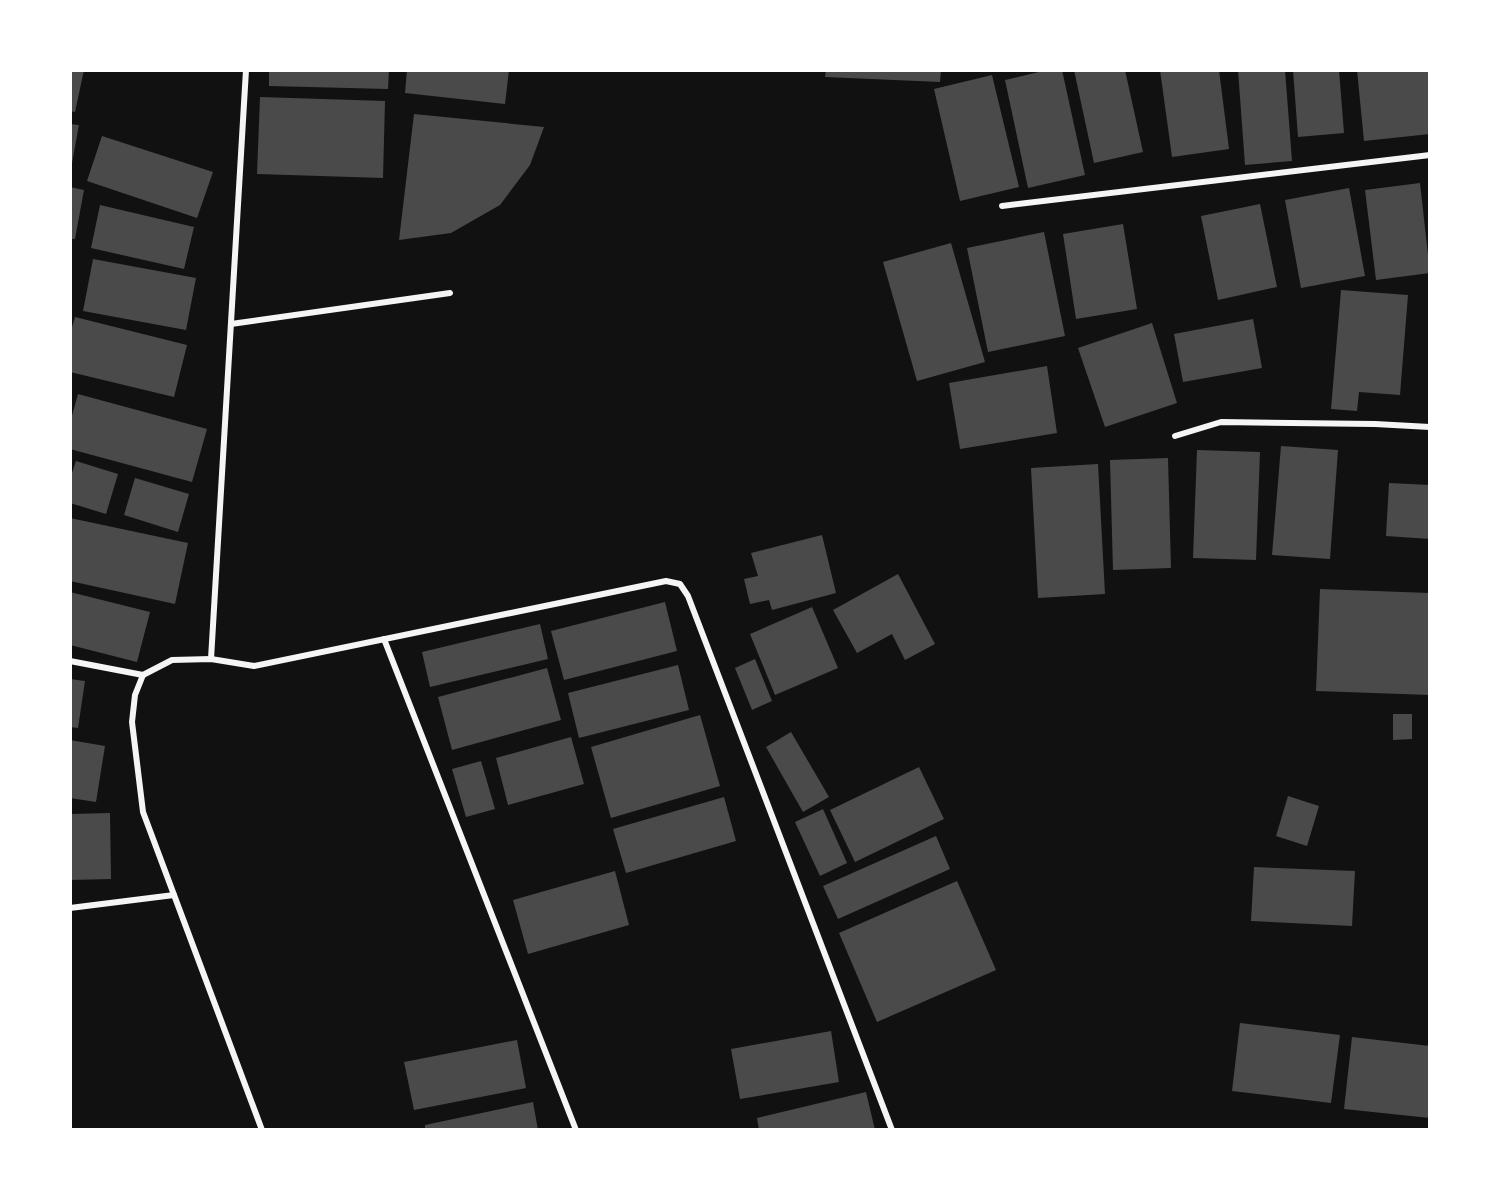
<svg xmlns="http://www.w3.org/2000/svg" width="1500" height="1200" viewBox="0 0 1500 1200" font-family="Bitter,serif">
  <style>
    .building { fill: #4a4a4a }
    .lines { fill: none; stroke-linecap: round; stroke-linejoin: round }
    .minor { stroke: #f5f5f5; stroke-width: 6 }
  </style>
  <rect width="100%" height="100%" fill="#111"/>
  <g class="building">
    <polygon points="70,70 84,70 75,112 70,111"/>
    <polygon points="269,70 389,70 388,89 269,86"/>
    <polygon points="407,70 509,70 505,104 405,93"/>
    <polygon points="826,70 941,70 940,82 825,77"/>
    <polygon points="1047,70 1062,70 1085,175 1028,188 1005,80"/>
    <polygon points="1074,70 1125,70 1143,152 1094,163"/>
    <polygon points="1160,70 1219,70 1229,149 1172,157"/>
    <polygon points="1238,70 1285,70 1292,161 1245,165"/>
    <polygon points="1293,70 1339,70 1344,133 1298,137"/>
    <polygon points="1357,70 1430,70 1430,134 1364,141"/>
    <polygon points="992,75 1019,187 960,201 934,89"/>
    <polygon points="260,97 385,101 383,178 257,174"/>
    <polygon points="414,114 544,127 530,165 500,205 451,233 399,240"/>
    <polygon points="70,124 79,125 72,163 70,162"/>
    <polygon points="102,136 213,172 197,218 87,181"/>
    <polygon points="1420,183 1430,273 1376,280 1365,190"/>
    <polygon points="70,187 84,190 75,239 70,239"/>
    <polygon points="1349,188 1365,276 1301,288 1285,200"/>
    <polygon points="1260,204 1277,287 1218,300 1201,216"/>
    <polygon points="100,205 194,227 184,269 91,248"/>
    <polygon points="1123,224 1137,309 1076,319 1063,234"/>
    <polygon points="1044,232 1065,336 988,352 967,248"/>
    <polygon points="951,243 985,362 917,381 883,262"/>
    <polygon points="93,259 196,278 186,330 83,311"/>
    <polygon points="1341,290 1408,295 1400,395 1359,392 1357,411 1331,409"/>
    <polygon points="75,317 187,345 174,397 70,372 70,334"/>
    <polygon points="1253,319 1262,368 1183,382 1174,334"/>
    <polygon points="1152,323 1177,403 1105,427 1078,348"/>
    <polygon points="1047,366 1057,433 960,449 949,383"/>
    <polygon points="78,394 207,429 192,482 70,449 70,423"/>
    <polygon points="1281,446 1338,450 1330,559 1272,555"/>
    <polygon points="1197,450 1260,452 1256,560 1193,558"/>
    <polygon points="1168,458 1171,568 1113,570 1110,460"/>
    <polygon points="76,461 118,474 106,514 70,503 70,479"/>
    <polygon points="1098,464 1105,594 1038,598 1031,468"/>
    <polygon points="135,478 189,494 178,532 124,515"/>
    <polygon points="1389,483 1430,485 1430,539 1386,536"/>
    <polygon points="70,518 188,543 175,604 70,581"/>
    <polygon points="822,535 836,593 772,610 769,600 750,604 744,579 758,576 751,553"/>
    <polygon points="898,574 935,644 905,660 892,634 857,653 833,610"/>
    <polygon points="1320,589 1430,593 1430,695 1316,691"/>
    <polygon points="70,592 150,612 137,662 70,645"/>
    <polygon points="665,602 677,651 564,680 551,631"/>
    <polygon points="812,607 838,668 775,695 750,634"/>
    <polygon points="540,624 548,659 430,687 422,652"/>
    <polygon points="755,659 772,701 752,710 735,668"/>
    <polygon points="678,665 689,710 579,738 568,693"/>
    <polygon points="547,668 561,720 452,750 438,697"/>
    <polygon points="70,679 85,681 78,728 70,727"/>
    <polygon points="1393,714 1412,714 1412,739 1393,740"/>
    <polygon points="700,715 720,786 611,818 591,747"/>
    <polygon points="791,732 829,797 803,812 766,747"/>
    <polygon points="571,737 584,784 508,805 496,758"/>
    <polygon points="70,740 105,746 96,802 70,798"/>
    <polygon points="481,761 495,809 466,817 452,769"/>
    <polygon points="919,767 944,819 855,862 830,810"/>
    <polygon points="1288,796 1319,806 1307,846 1276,836"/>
    <polygon points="724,797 736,841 626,873 613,829"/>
    <polygon points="823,809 847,863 820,876 795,822"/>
    <polygon points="110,813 111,879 70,880 70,814"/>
    <polygon points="936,836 950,869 838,919 823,886"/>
    <polygon points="1254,867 1355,871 1352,926 1251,921"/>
    <polygon points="615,871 629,925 528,954 513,900"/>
    <polygon points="957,881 996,970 877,1022 839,933"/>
    <polygon points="1240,1023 1340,1035 1331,1103 1232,1091"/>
    <polygon points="831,1031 839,1082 740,1099 731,1049"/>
    <polygon points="1352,1037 1430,1046 1430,1118 1344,1109"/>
    <polygon points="517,1040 526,1088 414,1110 404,1062"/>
    <polygon points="866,1092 875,1130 759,1130 757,1118"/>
    <polygon points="533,1102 538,1130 425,1130 425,1125"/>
  </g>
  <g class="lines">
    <g class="minor">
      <polyline points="1002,206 1430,155"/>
      <polyline points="231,324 450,293"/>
      <polyline points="1175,436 1221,422 1375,424 1430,427"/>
      <polyline points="384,639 576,1130"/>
      <polyline points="211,659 246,70"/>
      <polyline points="70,661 143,675"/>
      <polyline points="143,675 172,660 211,659 254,666 666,581 680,584 688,596 892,1130"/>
      <polyline points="143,675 135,695 132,722 143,812 262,1130"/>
      <polyline points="70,908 174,895"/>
    </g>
  </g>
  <rect width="1500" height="1200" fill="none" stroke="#ffffff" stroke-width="144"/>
</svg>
